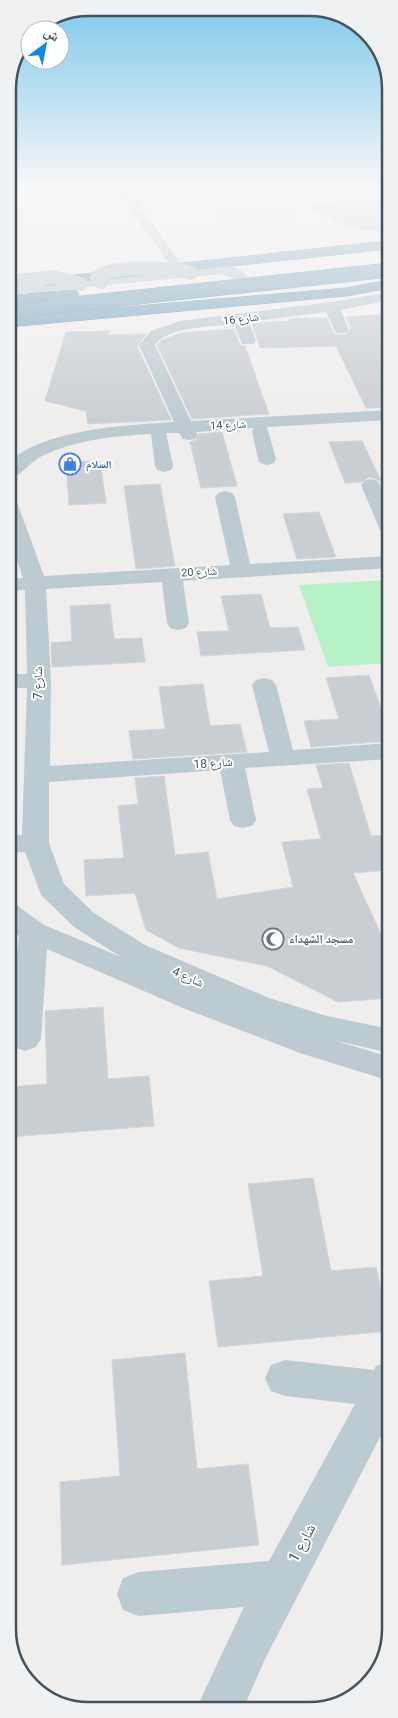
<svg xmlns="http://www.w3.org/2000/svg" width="398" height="1718" viewBox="0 0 398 1718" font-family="Roboto,'Noto Naskh Arabic',sans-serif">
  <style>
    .green { fill: #b7f2c7 }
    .sand { fill: #f3e9dc }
    .water { fill: #81e9f2 }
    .building { fill: #c9ced2; stroke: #d1d4d9 }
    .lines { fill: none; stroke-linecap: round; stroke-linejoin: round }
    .highway-casing { stroke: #6c93ac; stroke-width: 1 }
    .minor { fill: #bccad1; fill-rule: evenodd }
    .highway { fill: #81a8c0; fill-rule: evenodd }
    .highway-bridge-casing { stroke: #6c93ac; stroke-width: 15; stroke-linecap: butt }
    .minor-bridge { stroke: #bccad1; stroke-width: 14 }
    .highway-bridge { stroke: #81a8c0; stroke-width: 14 }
    .labels { text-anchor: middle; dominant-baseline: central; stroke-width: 4; stroke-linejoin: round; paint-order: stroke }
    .far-street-label { font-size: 11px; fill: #44545c; stroke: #fff }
    .far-shop-label { font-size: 11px; font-weight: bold; fill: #366cbe; stroke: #fff; text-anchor: start }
    .street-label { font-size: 12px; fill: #44545c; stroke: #fff }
    .worship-label { font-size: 12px; font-weight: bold; fill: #5b616d; stroke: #fff; text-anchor: start }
    .near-street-label { font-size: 15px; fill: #44545c; stroke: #fff }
    .rim { fill: none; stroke: #44545c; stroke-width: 2.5 }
  </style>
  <rect width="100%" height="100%" fill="#f0eded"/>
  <polygon class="green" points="390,580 390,663 328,667 299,585"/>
  <path class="sand" d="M170,187H227L276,192L314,193L294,221L207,216L212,211L232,210L242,203C228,198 212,193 197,198C189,201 187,205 178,203L169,188Z"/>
  <path class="water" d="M227,187H337C313,200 255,191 227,187Z"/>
  <g class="building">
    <polygon points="362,198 390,198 390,231 364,230 343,226 310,207"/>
    <polygon points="390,314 390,407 366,408 336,346 260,348 252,323 289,321 289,319 295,318 327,318 334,334 346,335 351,329 346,317"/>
    <polygon points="234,329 240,345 245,346 269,414 192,419 157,345 162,340 181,333"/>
    <polygon points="110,331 108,335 146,334 137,346 171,420 88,424 86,411 45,401 66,332"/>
    <polygon points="222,432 237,486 201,488 190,442 196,440 199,434"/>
    <polygon points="362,441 381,481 370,477 361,482 345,483 329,442"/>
    <polygon points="100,461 106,503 69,505 66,462"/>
    <polygon points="160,484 175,566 136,569 124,486"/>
    <polygon points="319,512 336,557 297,559 283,514"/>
    <polygon points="261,594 270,628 298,627 305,650 201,656 197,632 229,631 221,596"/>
    <polygon points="110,604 114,639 142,638 145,662 52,667 51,643 72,641 70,606"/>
    <polygon points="369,675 384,716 390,716 390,741 311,747 304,721 339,719 326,678"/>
    <polygon points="203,684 210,726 240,724 247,752 133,759 129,731 165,729 159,687"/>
    <polygon points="349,763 371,836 390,835 390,870 353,873 390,954 390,998 338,1002 267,966 179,948 146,930 135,893 86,896 84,860 124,858 118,806 138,804 135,778 164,776 175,855 208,852 217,899 293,887 282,842 321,839 307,789 323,788 316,765"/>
    <polygon points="103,1007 108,1079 149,1076 154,1126 8,1137 8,1087 47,1084 45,1011"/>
    <polygon points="313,1178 331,1271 376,1267 390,1331 218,1347 209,1281 263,1276 248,1184"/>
    <polygon points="185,1353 197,1469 248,1464 259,1545 62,1565 60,1482 120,1476 112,1360"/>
  </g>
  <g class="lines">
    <g class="highway-casing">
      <g id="highway">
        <polygon points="390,241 390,249 46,286 41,285 39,282 41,279 46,278"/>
        <polygon points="390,280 390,288 346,296 8,327 8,317 346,288"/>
        <polygon points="72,290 77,291 79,294 77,297 8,304 8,296"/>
      </g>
    </g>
    <g class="minor">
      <path d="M114,187H126L185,269C204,267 235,259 248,277L246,280L241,281L220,274L8,295V287L174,270Z"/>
      <path d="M390,292V300L341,310L349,330L346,333H336L326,312L249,322L256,341L254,344H242L234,324C213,327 168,326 155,345L191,421L390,410V420L267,427L276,459L274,463L267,465L260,463L258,459L252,431L254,428L196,432L198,435L195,439L189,440L183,439L179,433H166L173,466L171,470L164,472L157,470L155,466L151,434C114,436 75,440 42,456C29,462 19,478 8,481V463C43,429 127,425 174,422L139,345L151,331L180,321L332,302Z"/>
      <polygon points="371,479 378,481 390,507 390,536 383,534 380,530 361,485 364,481"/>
      <polygon points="225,491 232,493 235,497 250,564 390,556 390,568 183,581 189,623 186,628 178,630 170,628 167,623 162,582 46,589 51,681 50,766 269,752 252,685 256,680 264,678 272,680 276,685 293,750 390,743 390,759 245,768 256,820 252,826 243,828 234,826 230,820 220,770 49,782 49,843 64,884 94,913 145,945 269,998 327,1016 390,1029 390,1053 333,1040 390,1057 390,1081 300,1053 183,1008 47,949 41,1039 36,1047 25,1051 14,1047 9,1039 19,936 8,927 8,903 18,906 44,925 121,957 74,927 41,895 25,852 8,853 8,835 22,835 27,688 8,688 8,674 27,674 25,590 8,591 8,579 23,578 8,532 8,499 15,501 18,505 44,576 230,565 215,497 218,493"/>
      <polygon points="285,1360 374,1370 376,1366 390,1361 390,1418 265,1659 243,1709 196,1709 244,1607 139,1616 123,1610 117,1594 123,1578 139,1572 269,1561 355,1404 285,1396 271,1391 265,1378 271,1365"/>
    </g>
    <use href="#highway" class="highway"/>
    <g class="highway-bridge-casing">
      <polyline id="highway-bridge" points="8,311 390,270"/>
    </g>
    <g class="minor-bridge">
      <polyline points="8,282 53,277 80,284"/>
      <path d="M101,282L97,277C114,264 171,268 191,273"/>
    </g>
    <use href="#highway-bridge" class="highway-bridge"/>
  </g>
  <linearGradient id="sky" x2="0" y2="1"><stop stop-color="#7fc9ec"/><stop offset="0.44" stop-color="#f8f7f7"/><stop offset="1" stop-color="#f8f7f7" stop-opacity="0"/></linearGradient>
  <rect width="398" height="428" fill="url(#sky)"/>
  <defs>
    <g id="shop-ring" transform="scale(1.125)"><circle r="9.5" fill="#fff" stroke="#3f7fe0" stroke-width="1.5"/><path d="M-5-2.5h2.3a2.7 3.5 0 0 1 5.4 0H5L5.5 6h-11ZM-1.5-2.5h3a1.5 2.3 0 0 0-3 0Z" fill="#3f7fe0"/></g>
    <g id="mosque-ring" transform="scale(1.125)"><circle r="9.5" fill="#fff" stroke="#6b7280" stroke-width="1.5"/><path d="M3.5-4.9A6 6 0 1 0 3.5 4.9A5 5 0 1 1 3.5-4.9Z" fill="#6b7280"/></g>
  </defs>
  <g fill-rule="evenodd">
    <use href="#shop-ring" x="70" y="464"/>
    <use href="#mosque-ring" x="273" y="939"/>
  </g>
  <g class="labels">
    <g class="far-street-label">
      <text transform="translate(241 319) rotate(-7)">شارع 16</text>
      <text transform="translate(228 425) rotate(-3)">شارع 14</text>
      <text transform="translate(199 572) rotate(-3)">شارع 20</text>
    </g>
    <g class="far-shop-label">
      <text x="86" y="464">السلام</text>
    </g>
    <g class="street-label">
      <text transform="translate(38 683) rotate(-90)">شارع 7</text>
      <text transform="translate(213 763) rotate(-4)">شارع 18</text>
      <text transform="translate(188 977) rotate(24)">شارع 4</text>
    </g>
    <g class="worship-label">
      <text x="289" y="939">مسجد الشهداء</text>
    </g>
    <g class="near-street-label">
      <text transform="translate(302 1543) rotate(-62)">شارع 1</text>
    </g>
  </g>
  <path d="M0 0H398V1718H0ZM89 16H309A73 73 0 0 1 382 89V1629A73 73 0 0 1 309 1702H89A73 73 0 0 1 16 1629V89A73 73 0 0 1 89 16Z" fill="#f0f1f2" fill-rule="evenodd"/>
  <path class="rim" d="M89 16H309A73 73 0 0 1 382 89V1629A73 73 0 0 1 309 1702H89A73 73 0 0 1 16 1629V89A73 73 0 0 1 89 16Z"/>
  <g transform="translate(45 45) rotate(32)"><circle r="24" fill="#ffffff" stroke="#b4bbbe"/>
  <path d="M0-4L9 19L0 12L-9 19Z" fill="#0c89eb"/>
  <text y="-8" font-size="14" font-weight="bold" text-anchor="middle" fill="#44545c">ش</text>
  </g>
</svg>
